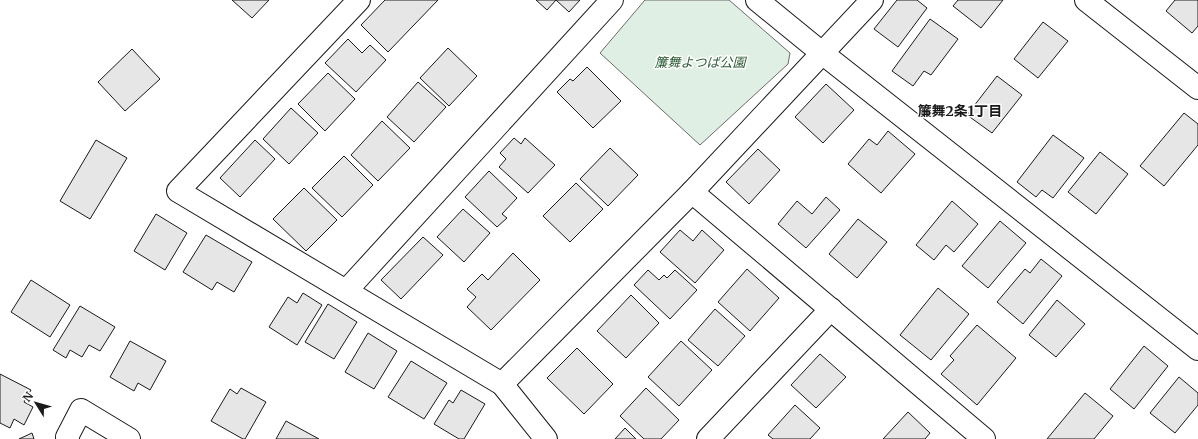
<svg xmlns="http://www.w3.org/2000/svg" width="1198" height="439" viewBox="0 0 1198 439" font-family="Merriweather,'Noto Sans JP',serif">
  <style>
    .green { fill: #e0efe3; stroke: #6a6a6a }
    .building { fill: #e6e6e6; stroke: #1a1a1a }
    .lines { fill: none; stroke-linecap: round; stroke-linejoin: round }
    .minor-casing { stroke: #1a1a1a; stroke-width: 24 }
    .minor { stroke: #fff; stroke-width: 22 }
    .labels { text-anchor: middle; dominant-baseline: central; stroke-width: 3; stroke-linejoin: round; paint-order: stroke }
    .park-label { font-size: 13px; font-style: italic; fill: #2b5a34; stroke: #fff }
    .neighbourhood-label { font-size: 14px; font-weight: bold; fill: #1a1a1a; stroke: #fff }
  </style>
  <rect width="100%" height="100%" fill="#fff"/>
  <polygon class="green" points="645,0 729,0 790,53 788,64 700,145 600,53"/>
  <g class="building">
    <polygon points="232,0 269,0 252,18"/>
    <polygon points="385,0 438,0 388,52 361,25"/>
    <polygon points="536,0 580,0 569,12 556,0 547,10"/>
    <polygon points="897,0 917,0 927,8 898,47 874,29"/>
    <polygon points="958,0 1003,0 981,28 953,6"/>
    <polygon points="1175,0 1198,0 1198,26 1192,33 1166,11"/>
    <polygon points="930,19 958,39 931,75 924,71 913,86 892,71"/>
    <polygon points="1043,22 1068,41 1038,78 1014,59"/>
    <polygon points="348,39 362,53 370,45 386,60 356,92 325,63"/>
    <polygon points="448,48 477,76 449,106 420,78"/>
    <polygon points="132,49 160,79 125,111 98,82"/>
    <polygon points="587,67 621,101 593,128 557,92 570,79 573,81"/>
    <polygon points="328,73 355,99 325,131 298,104"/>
    <polygon points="997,76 1022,95 992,133 967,115"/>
    <polygon points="418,82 446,107 414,142 387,117"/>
    <polygon points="826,84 854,110 823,143 795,117"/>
    <polygon points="291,108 318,133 289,164 263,139"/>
    <polygon points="1184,113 1198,124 1198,145 1164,186 1140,166"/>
    <polygon points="382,121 410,148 378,181 351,155"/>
    <polygon points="888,131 915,154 881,193 848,164 869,139 877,145"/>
    <polygon points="1053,135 1084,158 1053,198 1042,190 1036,197 1017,182"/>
    <polygon points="514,138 521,144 525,138 555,165 528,193 499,167 506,159 500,153"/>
    <polygon points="96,140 127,158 90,219 60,201"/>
    <polygon points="255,140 275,159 240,197 220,178"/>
    <polygon points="610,148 638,175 608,206 580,179"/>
    <polygon points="758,149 780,170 749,204 726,182"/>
    <polygon points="1100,152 1128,174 1096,214 1068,192"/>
    <polygon points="344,156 373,185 342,217 312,188"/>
    <polygon points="489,171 517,198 502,214 507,218 497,227 465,197"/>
    <polygon points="576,183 603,209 570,242 543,216"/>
    <polygon points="304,188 337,220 306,251 273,219"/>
    <polygon points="826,197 840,210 806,248 778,224 797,201 812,214"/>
    <polygon points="952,201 978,224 954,252 946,245 934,260 916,245"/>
    <polygon points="463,209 490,233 464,262 437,237"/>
    <polygon points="156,214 187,233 165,270 134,251"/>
    <polygon points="858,219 887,242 857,278 829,254"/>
    <polygon points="1000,221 1026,243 988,288 962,266"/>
    <polygon points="680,230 693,241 702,230 724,250 695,283 660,252"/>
    <polygon points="206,235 252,262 234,292 217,282 212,290 183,272"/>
    <polygon points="423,237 443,255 401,299 381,280"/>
    <polygon points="513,253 540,280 491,330 467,307 476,297 467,289 482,274 488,280"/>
    <polygon points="1041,259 1062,276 1023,324 997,302 1025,269 1030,273"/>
    <polygon points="747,269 779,298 750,331 718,302"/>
    <polygon points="648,270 659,280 664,275 667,278 675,270 697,290 670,319 634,285"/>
    <polygon points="31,280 70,305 50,337 11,312"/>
    <polygon points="938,288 969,314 931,360 900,335"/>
    <polygon points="303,293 322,305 297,345 269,327 288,297 297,303"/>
    <polygon points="631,295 659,323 626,358 597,331"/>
    <polygon points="1057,300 1085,324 1056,357 1029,335"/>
    <polygon points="328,304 357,322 334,359 305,342"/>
    <polygon points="80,306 115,327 100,351 89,345 82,357 70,350 66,358 53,350"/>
    <polygon points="715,309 745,336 718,366 688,340"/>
    <polygon points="977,325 1016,358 977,405 941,374 954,360 950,356"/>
    <polygon points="368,333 397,351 374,389 345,372"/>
    <polygon points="130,341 166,361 150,390 138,383 134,391 110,377"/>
    <polygon points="681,341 712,370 679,406 648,377"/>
    <polygon points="1144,346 1168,366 1134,409 1110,389"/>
    <polygon points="577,348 613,384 584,414 547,378"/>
    <polygon points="820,354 846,377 816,408 791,385"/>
    <polygon points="411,361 447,383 424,419 388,397"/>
    <polygon points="0,374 31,390 24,402 33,407 24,425 14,419 10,428 0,423"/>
    <polygon points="1179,377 1198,393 1198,405 1175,433 1150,413"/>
    <polygon points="241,388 266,402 245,439 243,439 211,421 230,389 237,394"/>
    <polygon points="646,388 679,420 661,439 644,439 620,416"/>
    <polygon points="461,390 485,404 464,439 459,439 434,424 449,400 453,403"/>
    <polygon points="1085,393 1113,416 1094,439 1047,439"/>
    <polygon points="795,405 820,428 810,439 773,439 768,435"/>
    <polygon points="908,412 930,433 925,439 883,439"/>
    <polygon points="286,421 319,439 276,439"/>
    <polygon points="625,428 636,439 615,439"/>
    <polygon points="32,433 34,439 19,439"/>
  </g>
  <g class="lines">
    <g class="minor-casing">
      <g id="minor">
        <polyline points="359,0 178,191 502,384 546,439"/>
        <polyline points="757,0 822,53 1198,349"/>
        <polyline points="1086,0 1198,88"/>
        <polyline points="692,192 984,439"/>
        <polyline points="346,291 612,0"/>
        <polyline points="502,384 692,192 872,0"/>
        <polyline points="68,439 67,437 81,410 129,439"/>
        <polyline points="708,439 831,309"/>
      </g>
    </g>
    <use href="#minor" class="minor"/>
  </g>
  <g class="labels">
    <g class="park-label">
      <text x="700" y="62">簾舞よつば公園</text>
    </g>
    <g class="neighbourhood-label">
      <text x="960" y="111">簾舞2条1丁目</text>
    </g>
  </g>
  <g transform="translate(36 403) rotate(307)" stroke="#ffffff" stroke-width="3" paint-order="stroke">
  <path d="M0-3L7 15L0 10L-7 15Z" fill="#1a1a1a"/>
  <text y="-6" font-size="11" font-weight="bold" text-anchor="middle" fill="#1a1a1a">N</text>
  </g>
</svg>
